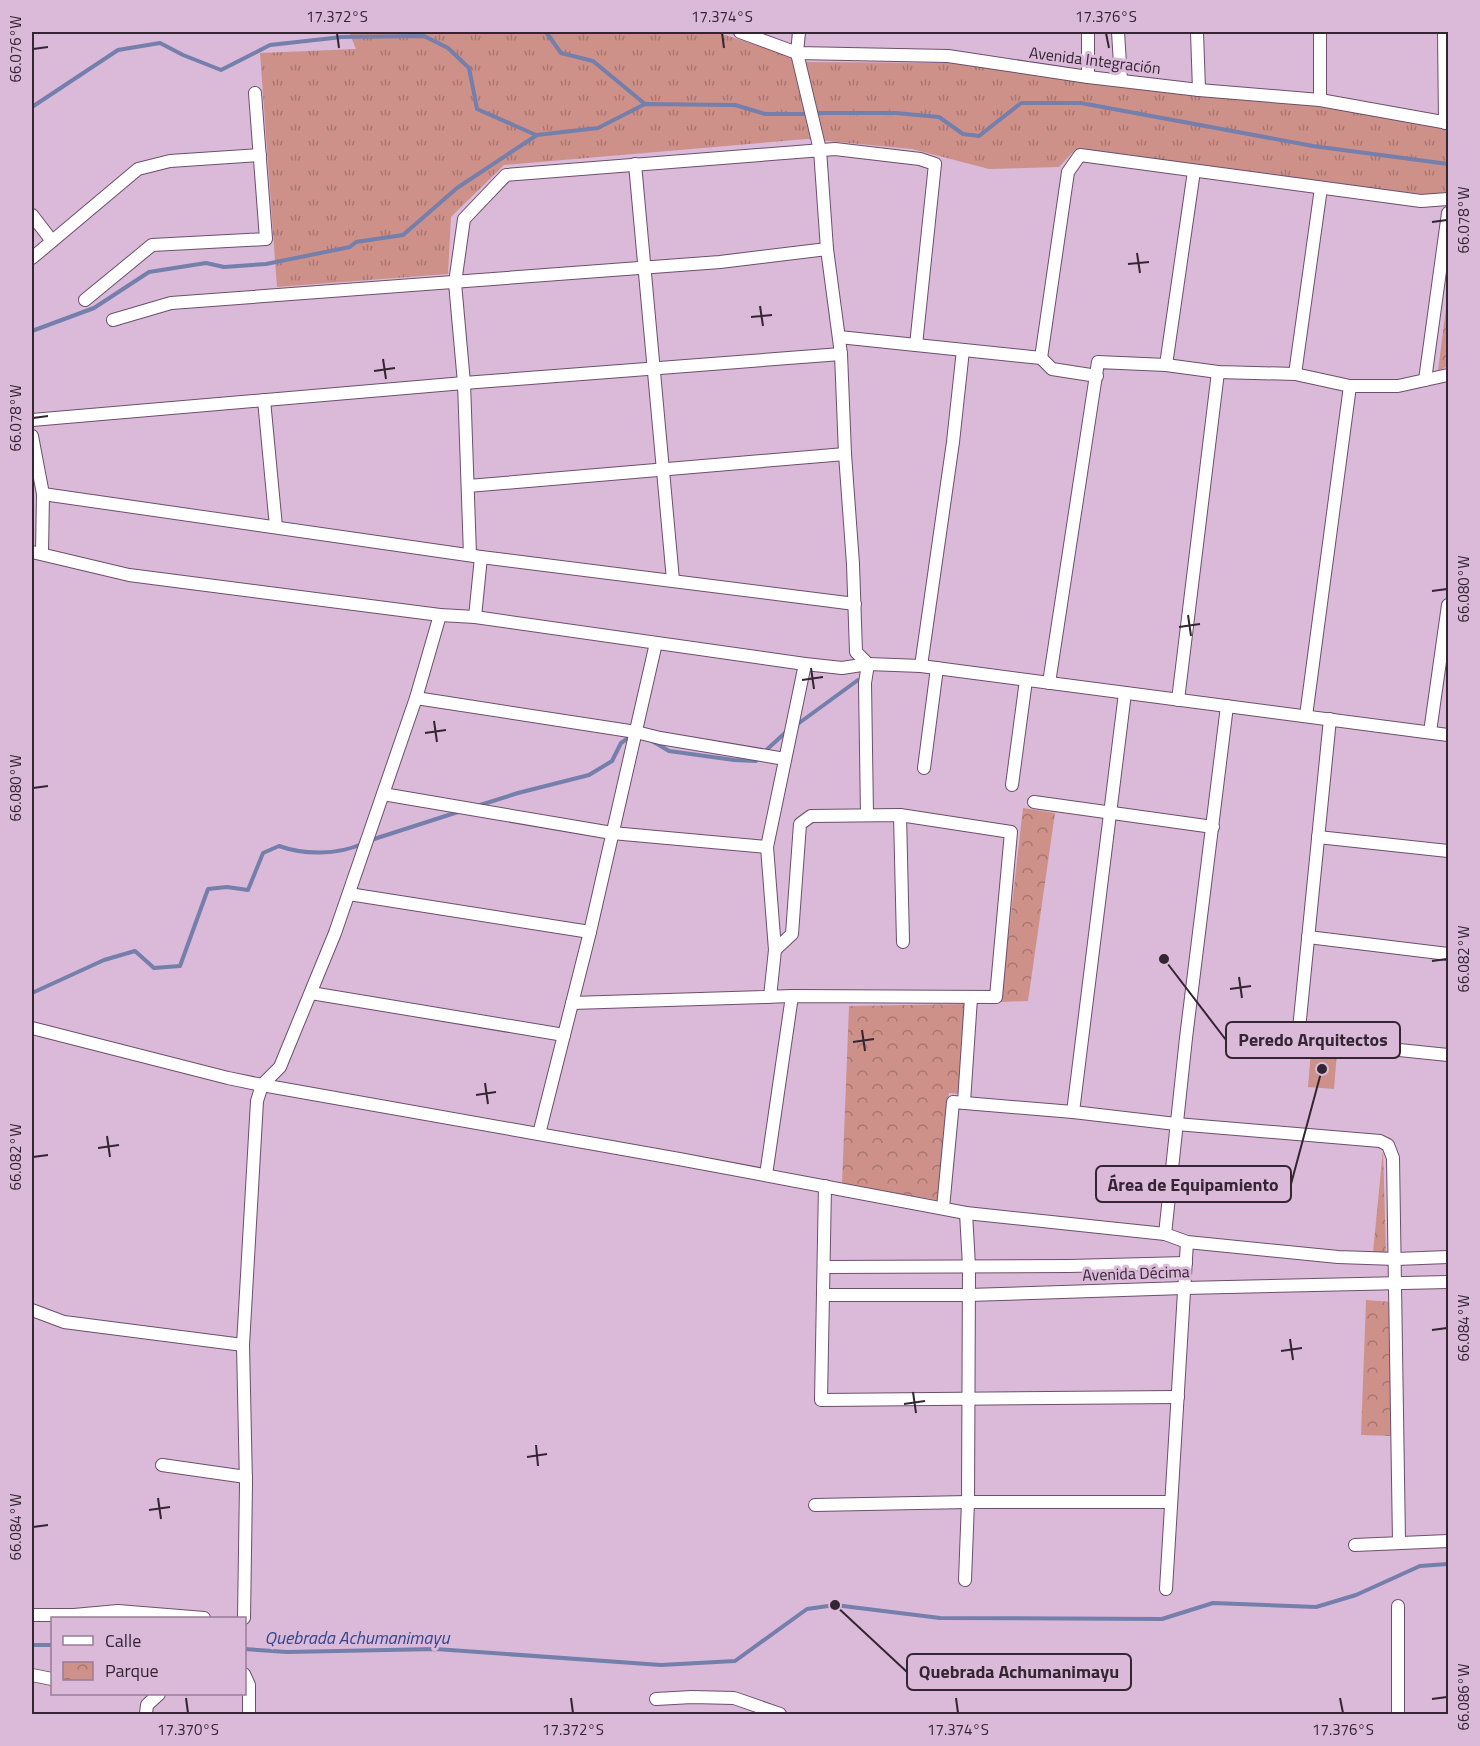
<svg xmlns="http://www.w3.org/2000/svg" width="1480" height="1746" viewBox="0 0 1480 1746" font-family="'Titillium Web',sans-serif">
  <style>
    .grass { fill: url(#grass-tufts) }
    .park { fill: url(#park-crowns) }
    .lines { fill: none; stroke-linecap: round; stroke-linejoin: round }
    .stream { stroke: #747fac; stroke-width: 4 }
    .minor-casing { stroke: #6c4f6b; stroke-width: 14 }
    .minor { stroke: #fff; stroke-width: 12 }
    .ticks { fill: none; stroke: #332532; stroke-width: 2 }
    .labels { text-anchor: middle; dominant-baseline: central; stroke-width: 6; stroke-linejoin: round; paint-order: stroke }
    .street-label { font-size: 16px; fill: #332532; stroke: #dbb9d9 }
    .water-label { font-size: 18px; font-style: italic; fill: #32488e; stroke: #dbb9d9 }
    .leader { fill: none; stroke: #332532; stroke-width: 2 }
    .callout-dot { fill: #332532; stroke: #dbb9d9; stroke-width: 2 }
    .callout { fill: #dbb9d9; stroke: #332532; stroke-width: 2 }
    .callout-label { font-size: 18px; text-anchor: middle; font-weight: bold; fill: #332532 }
    .neatline { fill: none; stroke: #332532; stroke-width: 2 }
    .ticks-label { font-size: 15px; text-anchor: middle; fill: #332532 }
  </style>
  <defs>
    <pattern id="grass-tufts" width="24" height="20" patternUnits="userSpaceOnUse" patternTransform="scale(1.5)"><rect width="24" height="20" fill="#ce9189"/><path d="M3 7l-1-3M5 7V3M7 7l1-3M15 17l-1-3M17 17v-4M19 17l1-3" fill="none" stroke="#a87671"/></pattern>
    <pattern id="park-crowns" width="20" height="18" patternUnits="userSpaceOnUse" patternTransform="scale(1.5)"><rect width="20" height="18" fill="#ce9189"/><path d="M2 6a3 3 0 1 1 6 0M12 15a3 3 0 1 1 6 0" fill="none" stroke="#a87671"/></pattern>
  </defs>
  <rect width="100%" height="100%" fill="#dbb9d9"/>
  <g class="grass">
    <polygon points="349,32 716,32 808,62 949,63 1199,95 1324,107 1448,129 1448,194 1435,196 1076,149 1059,167 989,169 912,149 807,139 504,165 451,217 448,274 277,287 260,53 356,49"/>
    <polygon points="1311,1050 1337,1052 1334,1089 1308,1087"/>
  </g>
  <g class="park">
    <polygon points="1448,293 1448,366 1438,371"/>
    <polygon points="1023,808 1055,813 1028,1001 1001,1002"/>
    <polygon points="966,1004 959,1094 949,1093 937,1200 842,1184 849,1006"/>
    <polygon points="1383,1150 1386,1252 1373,1252"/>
    <polygon points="1366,1300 1392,1302 1392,1436 1361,1435"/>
  </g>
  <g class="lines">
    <g class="stream">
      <polyline points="546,32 561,53 593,61 645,104"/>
      <polyline points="32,107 118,50 160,43 183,55 221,70 270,45 342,37 424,36 448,48 469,68 477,109 536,135"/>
      <polyline points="818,113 896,113 939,117 963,134 979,136 1021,103 1081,103 1313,146 1448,164"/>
      <polyline points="32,331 94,308 149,272 206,263 224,267 266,264 350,247 356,242 403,235 457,188 537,135 598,128 645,104 735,105 765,114 805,114"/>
      <polyline points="795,726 858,680"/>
      <polyline points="652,741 669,751 734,760 756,761 758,758"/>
      <polyline points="763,753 786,732"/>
      <polyline points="477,806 518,793 589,775 612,761 621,743 631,736"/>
      <polyline points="371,840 458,812"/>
      <path d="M32,993L104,960L135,951L154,968L180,966L208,889L227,887L248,890L263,853L279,846C304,855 337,855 362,844"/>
      <polyline points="32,1645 52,1645"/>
      <polyline points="244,1649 287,1652 436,1649 661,1665 735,1661 807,1609 835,1605 940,1618 1162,1619 1213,1603 1316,1607 1356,1595 1420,1566 1448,1564"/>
    </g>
    <g class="minor-casing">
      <g id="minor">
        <polyline points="740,32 797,53 948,56 1088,77 1199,90 1320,100 1448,123"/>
        <polyline points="799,32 797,53 820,150 827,249 841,354 845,454 853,564 856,652 868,664"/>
        <polyline points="1088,32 1088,77"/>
        <polyline points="1118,32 1121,80"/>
        <polyline points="1197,32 1199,90"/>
        <polyline points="1320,32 1320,100"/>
        <polyline points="1444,32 1445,123"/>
        <polyline points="635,164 673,580"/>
        <polyline points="32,215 52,241"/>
        <polyline points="32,258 138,169 170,161 260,155"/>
        <polyline points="85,300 152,245 266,239 255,93"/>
        <polyline points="113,320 171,303 720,262 827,249"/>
        <polyline points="839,337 1041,358 1052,369 1097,376"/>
        <polyline points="1041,358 1068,172 1080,155 1421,201 1448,199"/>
        <polyline points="1166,365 1194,171"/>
        <polyline points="1295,374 1321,188"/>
        <polyline points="1425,380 1448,213"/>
        <polyline points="264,400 276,527"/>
        <polyline points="32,420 464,383 841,354"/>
        <polyline points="32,436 43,494 42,553"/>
        <polyline points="468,486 845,454"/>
        <polyline points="43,494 481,557 855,604"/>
        <polyline points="32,552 129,575 440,615 475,617 805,664 842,668 868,664 921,666 1448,735"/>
        <polyline points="470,555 464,383 455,283 464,219 506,175 835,149 920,159 935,164 916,345"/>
        <polyline points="475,617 481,557"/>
        <polyline points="921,666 953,442 963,350"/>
        <polyline points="1049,683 1098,362 1166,365 1218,372 1295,374 1350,386 1398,386 1448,375"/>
        <polyline points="416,698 636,732 660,738 785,759"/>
        <polyline points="1178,700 1218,372"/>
        <polyline points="1306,716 1350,386"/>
        <polyline points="1430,732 1448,605"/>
        <polyline points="924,768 937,668"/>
        <polyline points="1012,785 1026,680"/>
        <polyline points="383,794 612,833 767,847"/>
        <polyline points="1034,802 1213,827"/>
        <polyline points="867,815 865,683 868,664"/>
        <polyline points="900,815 903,942"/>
        <polyline points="1318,837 1448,851"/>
        <polyline points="349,894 590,932"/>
        <polyline points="1308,937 1448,954"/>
        <polyline points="775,950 767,847 805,664"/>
        <polyline points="311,993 564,1035"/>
        <polyline points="572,1003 792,996 996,997 1011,832 900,815 811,816 800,824 792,934 775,950 770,997"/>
        <polyline points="32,1028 228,1078 262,1085 679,1159 966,1213 1165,1234 1187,1242 1338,1257 1396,1259 1448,1257"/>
        <polyline points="1262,1036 1448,1055"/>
        <polyline points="1298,1039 1330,719"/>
        <polyline points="964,1102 971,998"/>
        <polyline points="1073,1112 1125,693"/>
        <polyline points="539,1134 590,932 656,643"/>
        <polyline points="766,1175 792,996"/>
        <polyline points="825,1186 821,1400 1178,1397"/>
        <polyline points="943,1208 953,1102 1073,1112 1176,1124 1380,1141 1388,1145 1393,1158 1399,1542"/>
        <polyline points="1165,1234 1186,1038 1227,706"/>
        <polyline points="824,1267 1069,1266 1186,1263"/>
        <polyline points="824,1295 968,1295 1184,1288 1448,1282"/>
        <polyline points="32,1310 64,1322 243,1345"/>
        <polyline points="162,1465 246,1477"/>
        <polyline points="815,1505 968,1502 1171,1502"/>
        <polyline points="1355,1545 1448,1541"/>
        <polyline points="965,1580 968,1502 969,1266 966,1213"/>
        <polyline points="1166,1589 1187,1242"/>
        <polyline points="32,1615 74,1615 118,1611 204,1618"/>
        <polyline points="244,1618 246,1484 243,1345 257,1101 262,1085 280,1067 335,933 416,698 440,615"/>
        <polyline points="244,1674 249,1685 249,1714"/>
        <polyline points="32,1675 52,1679"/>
        <polyline points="656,1699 692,1697 734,1698 780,1714"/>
        <polyline points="146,1714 147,1705 159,1694"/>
        <polyline points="1398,1714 1398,1606"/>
      </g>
    </g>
    <use href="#minor" class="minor"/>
  </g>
  <path class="ticks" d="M337,33L339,48M722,33L724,48M1106,33L1109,48M33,49L48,47M1432,222L1447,220M1137,253L1140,273M1128,264L1149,262M760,306L763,326M751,317L772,315M383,359L386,379M374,371L395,368M33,418L48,416M1432,591L1447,589M1188,615L1191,636M1179,627L1200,624M811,668L814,689M802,680L823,677M434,721L437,742M425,733L446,730M33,788L48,786M1432,961L1447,959M1239,977L1242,998M1230,989L1251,986M862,1030L865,1051M853,1042L874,1039M485,1083L488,1104M476,1095L496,1092M107,1136L110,1157M98,1148L119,1145M33,1157L48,1155M1432,1330L1447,1328M1290,1339L1293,1360M1281,1351L1302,1348M913,1392L916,1413M904,1404L925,1401M536,1445L538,1466M527,1457L547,1454M158,1498L161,1519M149,1510L170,1507M33,1527L48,1525M186,1698L188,1713M571,1698L573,1713M956,1698L958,1713M1340,1698L1343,1713M1432,1699L1447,1697"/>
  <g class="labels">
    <g class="street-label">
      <text transform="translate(1095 60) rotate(7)">Avenida Integración</text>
      <text transform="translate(1136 1273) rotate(-2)">Avenida Décima</text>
    </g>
    <g class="water-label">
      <text x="357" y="1637">Quebrada Achumanimayu</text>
    </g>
  </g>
  <path class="leader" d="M1164 959L1226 1040M1322 1069L1291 1184M835 1605L907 1672"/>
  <g class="callout-dot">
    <circle cx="1164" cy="959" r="6"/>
    <circle cx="1322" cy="1069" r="6"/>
    <circle cx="835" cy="1605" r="6"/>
  </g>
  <g class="callout">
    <rect x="1226" y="1022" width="174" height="36" rx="6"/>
    <rect x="1096" y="1166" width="195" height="36" rx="6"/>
    <rect x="907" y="1654" width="224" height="36" rx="6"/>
  </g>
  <g class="callout-label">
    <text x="1313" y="1046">Peredo Arquitectos</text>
    <text x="1193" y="1191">Área de Equipamiento</text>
    <text x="1019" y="1678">Quebrada Achumanimayu</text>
  </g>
  <rect width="1480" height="1746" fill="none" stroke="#dbb9d9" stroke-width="66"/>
  <rect x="51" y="1617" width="195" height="78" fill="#dbb9d9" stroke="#987e96" stroke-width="1.5"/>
  <rect x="63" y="1636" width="30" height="9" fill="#ffffff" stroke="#987e96" stroke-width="1.5"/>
  <text x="105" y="1647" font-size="18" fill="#332532">Calle</text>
  <rect x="63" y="1662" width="30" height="18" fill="url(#park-crowns)" stroke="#987e96" stroke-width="1.5"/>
  <text x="105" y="1677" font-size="18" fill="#332532">Parque</text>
  <rect x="33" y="33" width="1414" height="1680" class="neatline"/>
  <g class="ticks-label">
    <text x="337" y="22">17.372°S</text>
    <text x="722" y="22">17.374°S</text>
    <text x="1106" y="22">17.376°S</text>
    <text transform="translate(16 49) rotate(-90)" y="5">66.076°W</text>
    <text transform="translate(1464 220) rotate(-90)" y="5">66.078°W</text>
    <text transform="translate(16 418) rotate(-90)" y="5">66.078°W</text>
    <text transform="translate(1464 589) rotate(-90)" y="5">66.080°W</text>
    <text transform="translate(16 788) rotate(-90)" y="5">66.080°W</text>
    <text transform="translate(1464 959) rotate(-90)" y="5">66.082°W</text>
    <text transform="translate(16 1157) rotate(-90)" y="5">66.082°W</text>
    <text transform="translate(1464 1328) rotate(-90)" y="5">66.084°W</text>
    <text transform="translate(16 1527) rotate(-90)" y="5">66.084°W</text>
    <text transform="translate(1464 1697) rotate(-90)" y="5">66.086°W</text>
    <text x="188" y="1735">17.370°S</text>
    <text x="573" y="1735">17.372°S</text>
    <text x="958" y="1735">17.374°S</text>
    <text x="1343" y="1735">17.376°S</text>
  </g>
</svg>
